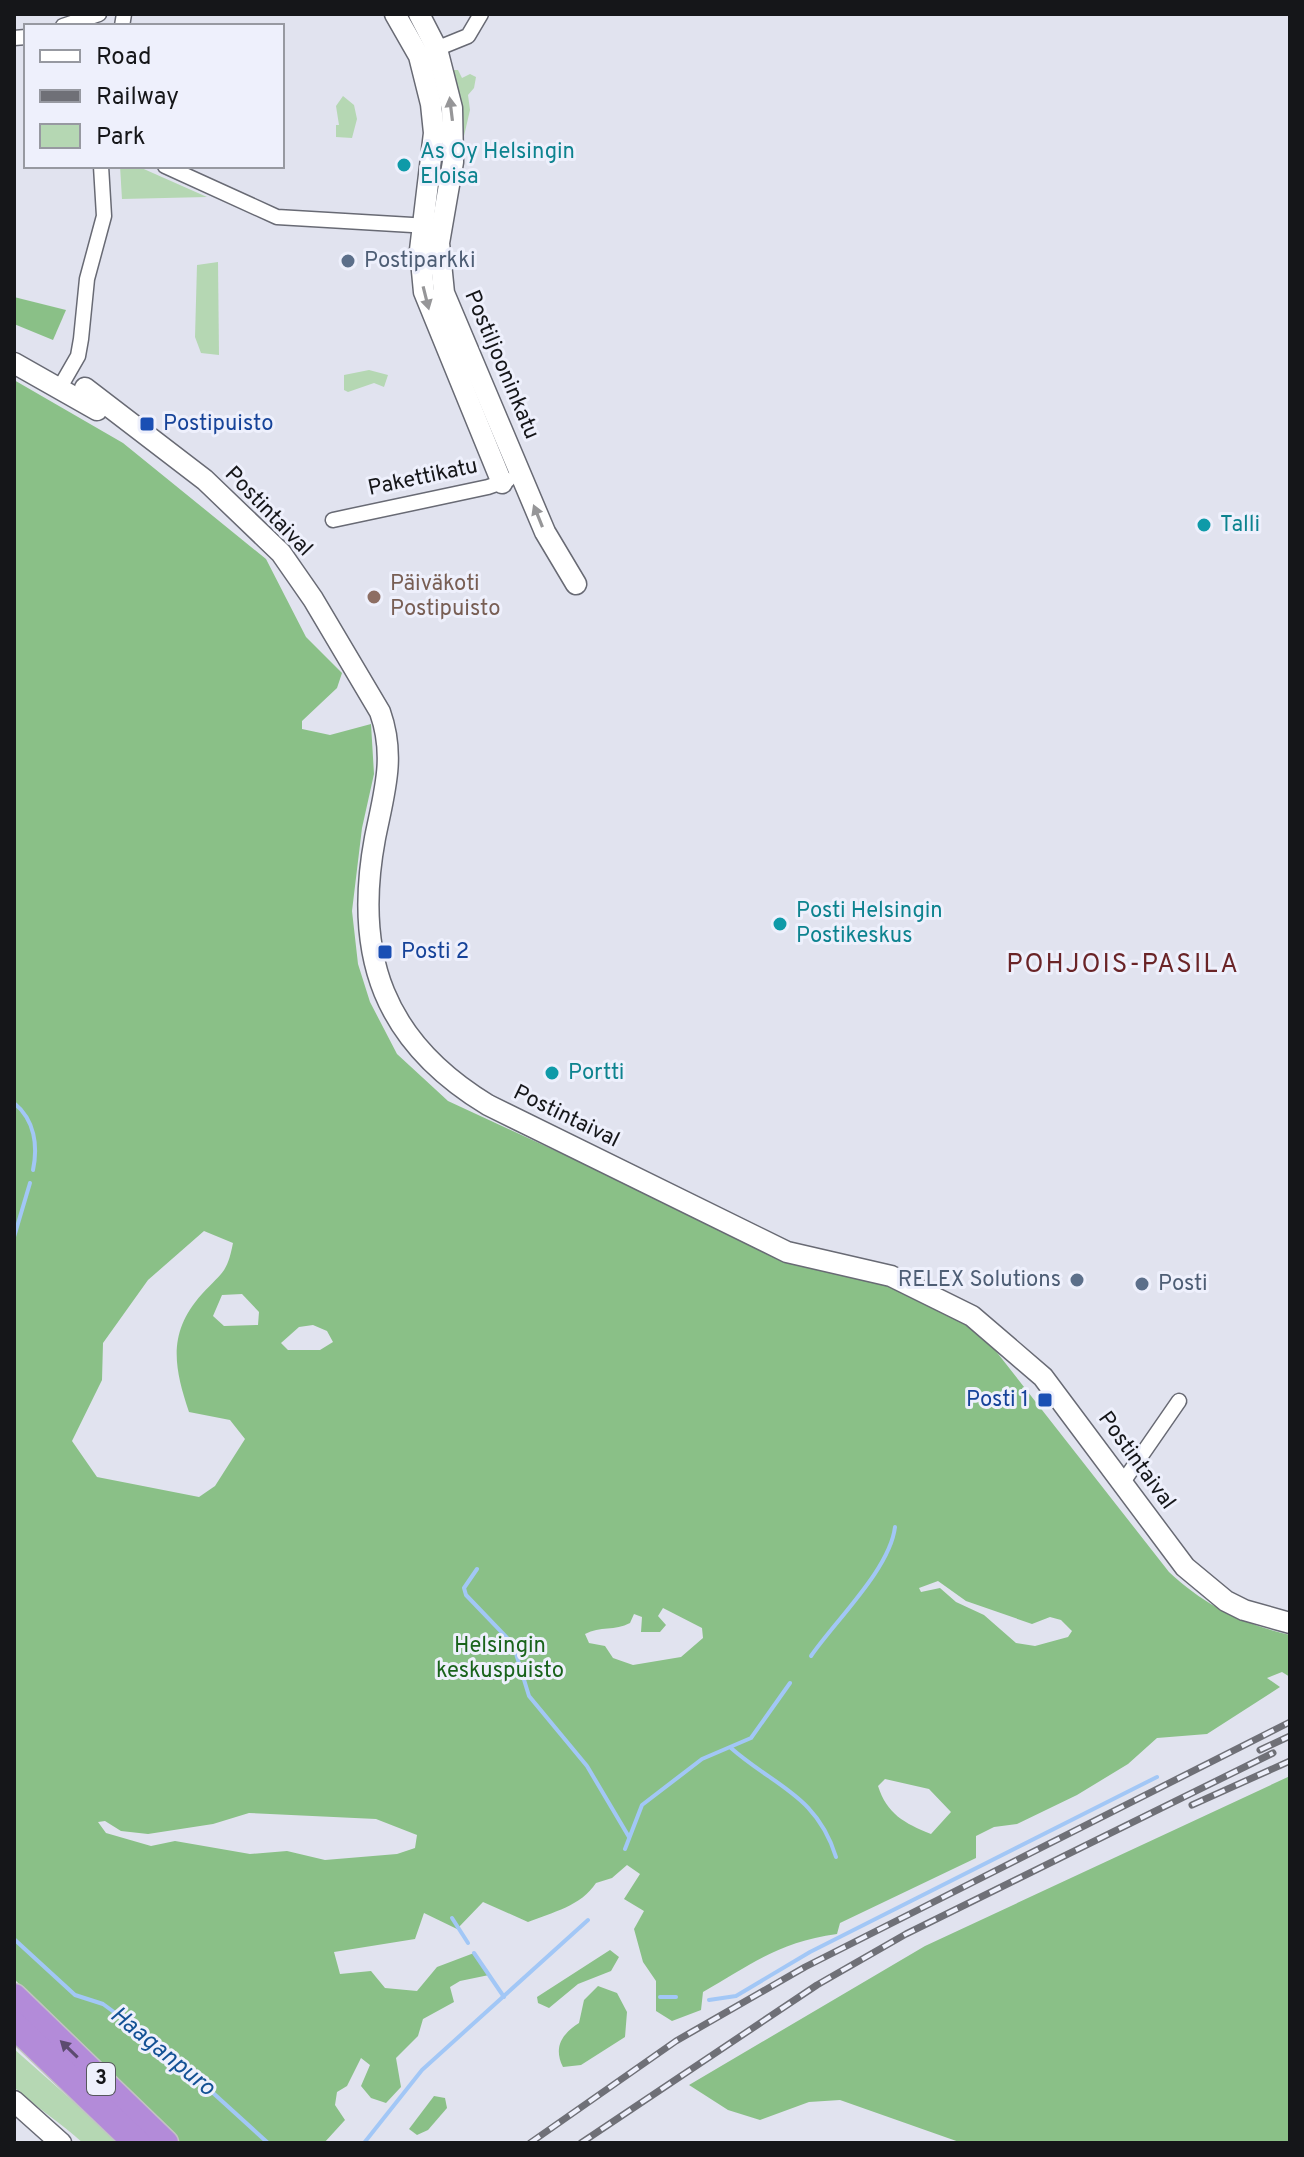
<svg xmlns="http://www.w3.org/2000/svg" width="1304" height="2157" viewBox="0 0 1304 2157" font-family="Overpass,sans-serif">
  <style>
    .green { fill: #b5d7b3 }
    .forest { fill: #8ac087; fill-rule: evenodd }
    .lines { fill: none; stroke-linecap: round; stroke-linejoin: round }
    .stream { stroke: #a2c7f6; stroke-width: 4 }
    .street-casing { stroke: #686a74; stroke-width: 17 }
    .secondary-casing { stroke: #686a74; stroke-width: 23 }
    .highway-casing { stroke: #c2c2c3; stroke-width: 29 }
    .street { stroke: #fff; stroke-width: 14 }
    .secondary { stroke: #fff; stroke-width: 20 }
    .highway { stroke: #b38bd9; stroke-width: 26 }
    .rail-casing { stroke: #6f7077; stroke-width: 7 }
    .rail { stroke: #eef0fc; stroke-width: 4; stroke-dasharray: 12; stroke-linecap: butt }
    .oneway { fill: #969698 }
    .oneway2 { fill: #5c4b6f }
    .culture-dot { fill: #0f9aa8; stroke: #eef0fc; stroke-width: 3 }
    .service-dot { fill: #5c6f8a; stroke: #eef0fc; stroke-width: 3 }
    .transit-dot { fill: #1a4fb4; stroke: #eef0fc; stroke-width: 3 }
    .education-dot { fill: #8d6e63; stroke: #eef0fc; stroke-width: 3 }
    .labels { text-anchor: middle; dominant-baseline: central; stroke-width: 6; stroke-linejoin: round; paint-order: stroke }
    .shield { fill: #eef0fc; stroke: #56575d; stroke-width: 2 }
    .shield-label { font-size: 20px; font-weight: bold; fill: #151619 }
    .culture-label { font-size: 22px; fill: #0d838f; stroke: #eef0fc; text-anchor: start }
    .service-label { font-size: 22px; fill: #4e5e75; stroke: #eef0fc; text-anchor: start }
    .street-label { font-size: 22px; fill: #151619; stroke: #eef0fc }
    .transit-label { font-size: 22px; fill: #164399; stroke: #eef0fc; text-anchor: start }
    .education-label { font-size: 22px; fill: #785e54; stroke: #eef0fc; text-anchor: start }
    .park-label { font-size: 22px; fill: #19631b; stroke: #eef0fc }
    .water-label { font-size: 24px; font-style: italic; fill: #135195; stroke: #eef0fc }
    .quarter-label { font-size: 26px; letter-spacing: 2px; fill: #6a2427; stroke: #eef0fc }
  </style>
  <rect width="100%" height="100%" fill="#e1e3ef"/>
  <g class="green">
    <polygon points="452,70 458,70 462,78 470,74 476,77 474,88 468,95 470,110 464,136 461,135 463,112"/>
    <polygon points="343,96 354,105 357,119 352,138 336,137 336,125 339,125 336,106"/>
    <polygon points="120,166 137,166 207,197 122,199"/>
    <polygon points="218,262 219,355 201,353 195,337 197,265"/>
    <polygon points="369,370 388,375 384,387 374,383 348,392 344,390 344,375"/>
    <path d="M14,2049L118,2141L83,2143C61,2123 37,2108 14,2087Z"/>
  </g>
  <g class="forest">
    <polygon points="14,297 66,310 53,340 14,324"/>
    <path d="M14,380L123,443L266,559L306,637L342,673L337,688L302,721V729L330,735L371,724L374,774L362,828L352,911L358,964L370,1002L397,1054L448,1101L738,1235L910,1292L977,1327L1169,1572C1204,1605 1243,1624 1290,1635V1677L1282,1672L1267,1678L1280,1687L1207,1734L1157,1738L1128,1764L1077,1795L1017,1824L994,1827L976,1836V1858L840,1923L837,1934C779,1942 752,1964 703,1992L701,2010L672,2021L656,2011V1981L643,1962L634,1929L644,1911L624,1899L640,1874L627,1865L612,1878L596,1883C581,1906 553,1912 528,1922L483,1902L457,1929L424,1913L415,1939L334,1952L340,1974L371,1971L385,1988L417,1991L437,1967L474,1953L489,1975L460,1981L450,1987L454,2002L423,2019L418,2036L396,2058L401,2087L386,2103L371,2098L361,2086L370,2065L361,2058L347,2086L337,2092L335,2105L345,2120L324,2143H180L14,1979ZM204,1231L233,1243C227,1274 222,1272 202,1294C167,1333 174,1367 189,1412L230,1420L245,1439L215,1486L199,1497L97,1477L72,1441L102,1380L103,1343L148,1280ZM242,1294L259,1312L258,1325L224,1326L213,1316L222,1295ZM313,1325L327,1331L333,1342L320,1350H288L281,1343L299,1327ZM938,1581L966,1601L1032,1624L1050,1617L1061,1620L1072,1631L1068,1637L1035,1646L1016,1643L984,1615L956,1602L940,1588L921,1592L919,1588ZM663,1608L702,1628L703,1638L681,1657L633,1665L613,1658L605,1646L589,1643L585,1634C600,1626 615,1631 630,1623L634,1614L642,1617L641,1632H660L666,1625L658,1616ZM885,1779L929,1789L951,1812L931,1834C904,1823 887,1814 878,1786ZM249,1813L376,1819L417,1835L415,1848L397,1854L325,1860L287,1851L250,1854L175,1841L151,1846L106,1833L98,1822L105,1821L121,1831L148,1834L213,1824Z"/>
    <polygon points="1290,1776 1290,2143 962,2143 840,2100 809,2102 760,2120 728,2110 689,2085 925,1946"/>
    <polygon points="610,1950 619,1957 611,1971 578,1984 549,2008 538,2003 537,1997"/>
    <path d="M598,1986L617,1993L627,2012L625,2037L581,2065L563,2067C553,2047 562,2034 579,2023L584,2000Z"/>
    <polygon points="434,2096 445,2098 447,2108 428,2130 417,2135 409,2129"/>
  </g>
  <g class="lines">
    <g class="stream">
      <path d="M14,1103C35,1120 38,1146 33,1170"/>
      <polyline points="14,1237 30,1183"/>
      <polyline points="477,1569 464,1588 466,1595 513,1644 529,1696 587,1766 629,1837"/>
      <path d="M811,1656C835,1621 890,1569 895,1527"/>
      <path d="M731,1748C774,1786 817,1795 836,1857"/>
      <polyline points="625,1849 642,1805 702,1759 751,1738 790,1683"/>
      <polyline points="452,1918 468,1943"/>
      <polyline points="14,1939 75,1995 103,2004 144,2034 164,2056 179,2062 268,2143"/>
      <polyline points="474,1953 504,1997"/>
      <polyline points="660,1997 676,1997"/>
      <polyline points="709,2000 736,1996 810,1952 1157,1777"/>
      <polyline points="364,2143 422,2070 588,1920"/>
    </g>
    <g class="street-casing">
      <g id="street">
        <polyline points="63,26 99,14"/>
        <polyline points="122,26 124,14"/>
        <polyline points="14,38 26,37"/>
        <polyline points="431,51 468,36 481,14"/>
        <polyline points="165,166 277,217 429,226"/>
        <polyline points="59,389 78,356 81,339 87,279 104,216 101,166"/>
        <polyline points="333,520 488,487 508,480"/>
        <polyline points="1123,1482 1179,1401"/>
      </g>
    </g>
    <g class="secondary-casing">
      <g id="secondary">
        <polyline points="395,14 419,56 431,104 434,133 420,250 424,292 502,483"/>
        <polyline points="419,14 437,49 452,108 453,162 439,243 444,293 545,532 576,584"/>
        <polyline points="14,363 97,410"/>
        <path d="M85,388L205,480L281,553L313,599L380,712C396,757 384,793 375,838C353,956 384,1042 488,1105L787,1252L891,1276L972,1316L1043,1377L1185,1567L1226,1601L1244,1610L1290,1623"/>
        <polyline points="14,2101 61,2143"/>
      </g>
    </g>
    <g class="highway-casing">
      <g id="highway">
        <polyline points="14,1997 165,2143"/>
        <polyline points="14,2025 137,2143"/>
      </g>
    </g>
    <use href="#street" class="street"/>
    <use href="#secondary" class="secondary"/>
    <use href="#highway" class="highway"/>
    <g class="rail-casing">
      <g id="rail">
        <polyline points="1260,1750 1290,1736"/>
        <polyline points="1192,1805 1290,1761"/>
        <polyline points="530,2143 676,2041 805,1967 1290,1722"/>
        <polyline points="581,2143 817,1985 906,1934 1273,1753"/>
      </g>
    </g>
    <use href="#rail" class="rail"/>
  </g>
  <defs><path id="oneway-solid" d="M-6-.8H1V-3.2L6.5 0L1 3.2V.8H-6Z" transform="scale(2)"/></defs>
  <g class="oneway">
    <use href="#oneway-solid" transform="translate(451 109) rotate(-97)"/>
    <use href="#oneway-solid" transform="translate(426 298) rotate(76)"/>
    <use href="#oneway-solid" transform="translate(538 516) rotate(-112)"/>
  </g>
  <use class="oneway2" href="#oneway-solid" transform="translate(69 2049) rotate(-136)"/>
  <g class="culture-dot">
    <circle cx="404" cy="165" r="8"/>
    <circle cx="1204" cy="525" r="8"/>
    <circle cx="780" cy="924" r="8"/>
    <circle cx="552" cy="1073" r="8"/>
  </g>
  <g class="service-dot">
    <circle cx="348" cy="261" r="8"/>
    <circle cx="1077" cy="1280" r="8"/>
    <circle cx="1142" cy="1284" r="8"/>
  </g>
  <g class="transit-dot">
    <rect x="139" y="416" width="16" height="16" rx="4"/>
    <rect x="377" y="944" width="16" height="16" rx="4"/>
    <rect x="1037" y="1392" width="16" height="16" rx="4"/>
  </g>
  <circle class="education-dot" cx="374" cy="597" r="8"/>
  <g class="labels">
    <rect class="shield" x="87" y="2063" width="28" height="32" rx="6"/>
    <g class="shield-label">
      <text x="101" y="2079">3</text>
    </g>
    <g class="culture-label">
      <text x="420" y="152">As Oy Helsingin<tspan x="420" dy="25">Eloisa</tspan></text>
      <text x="1220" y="525">Talli</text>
      <text x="796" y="911">Posti Helsingin<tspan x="796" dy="25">Postikeskus</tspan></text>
      <text x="568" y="1073">Portti</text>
    </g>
    <g class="service-label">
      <text x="364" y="261">Postiparkki</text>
      <text x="1061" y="1280" text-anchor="end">RELEX Solutions</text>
      <text x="1158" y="1284">Posti</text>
    </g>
    <g class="street-label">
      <text transform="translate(501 365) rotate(67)">Postiljooninkatu</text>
      <text transform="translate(423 478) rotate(-12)">Pakettikatu</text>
      <text transform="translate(268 512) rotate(46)">Postintaival</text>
      <text transform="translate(566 1117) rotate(26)">Postintaival</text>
      <text transform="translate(1136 1461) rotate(54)">Postintaival</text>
    </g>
    <g class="transit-label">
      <text x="163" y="424">Postipuisto</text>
      <text x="401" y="952">Posti 2</text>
      <text x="1029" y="1400" text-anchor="end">Posti 1</text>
    </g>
    <g class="education-label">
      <text x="390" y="584">Päiväkoti<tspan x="390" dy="25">Postipuisto</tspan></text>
    </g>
    <g class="park-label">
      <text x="500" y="1646">Helsingin<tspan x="500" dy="25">keskuspuisto</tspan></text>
    </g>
    <g class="water-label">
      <text transform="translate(162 2052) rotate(39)">Haaganpuro</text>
    </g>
    <g class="quarter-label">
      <text x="1123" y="965">POHJOIS-PASILA</text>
    </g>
  </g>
  <rect width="1304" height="2157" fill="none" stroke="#151619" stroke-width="32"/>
  <rect x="24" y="24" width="260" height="144" fill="#eef0fc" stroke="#9799a1" stroke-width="2"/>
  <rect x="40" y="50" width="40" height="12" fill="#ffffff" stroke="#9799a1" stroke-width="2"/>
  <text x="96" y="64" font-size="24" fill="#151619">Road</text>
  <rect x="40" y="90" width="40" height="12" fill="#6f7077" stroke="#9799a1" stroke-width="2"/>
  <text x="96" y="104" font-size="24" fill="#151619">Railway</text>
  <rect x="40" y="124" width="40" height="24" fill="#b5d7b3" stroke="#9799a1" stroke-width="2"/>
  <text x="96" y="144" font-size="24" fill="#151619">Park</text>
</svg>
